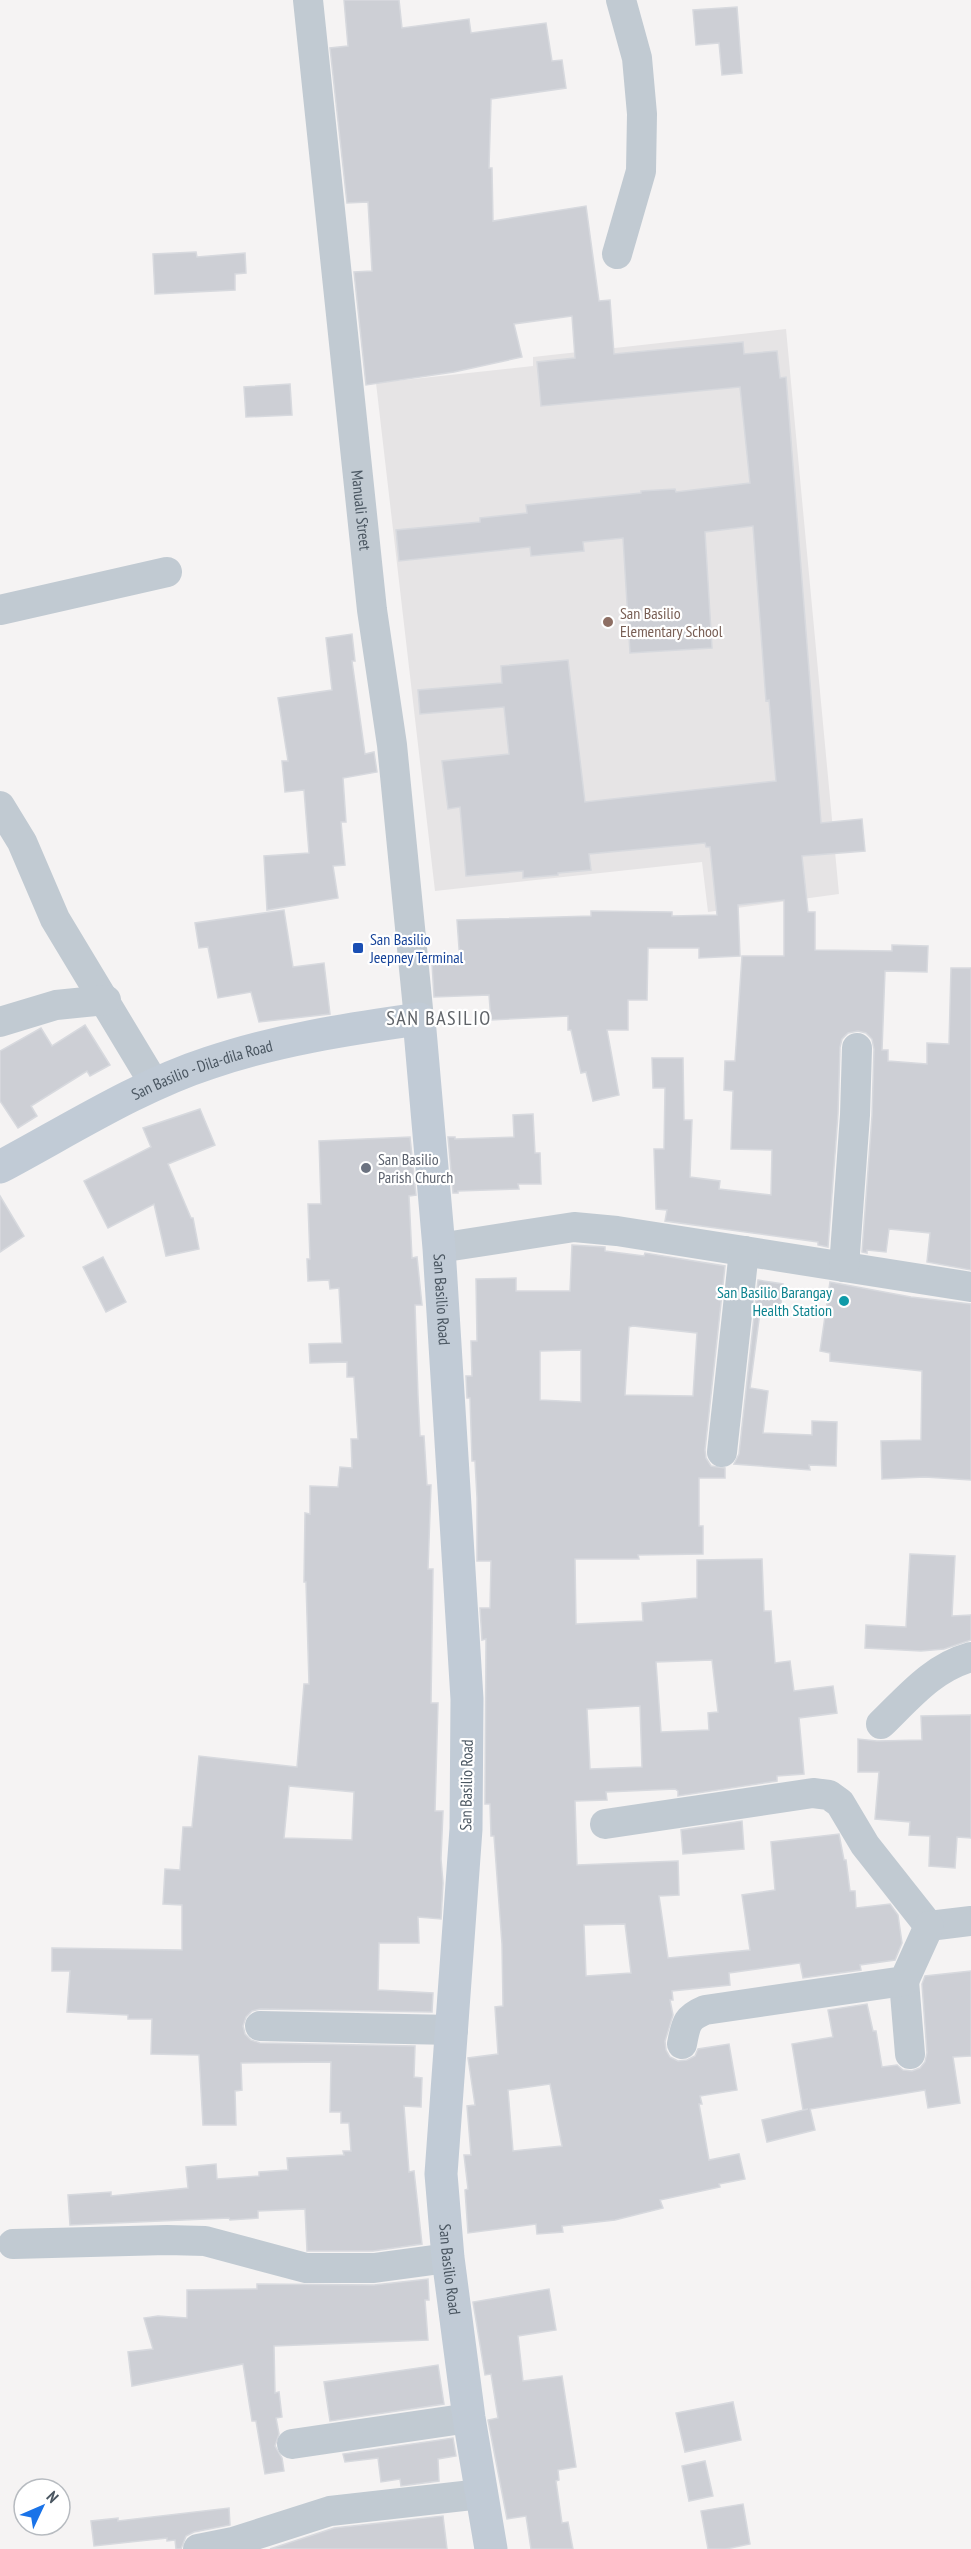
<svg xmlns="http://www.w3.org/2000/svg" width="971" height="2549" viewBox="0 0 971 2549" font-family="'PT Sans Narrow',sans-serif">
  <style>
    .education { fill: #e6e4e5 }
    .building { fill: #cdcfd5; stroke: #d7d9de; stroke-width: 1.5; fill-rule: evenodd }
    .lines { fill: none; stroke-linecap: round; stroke-linejoin: round }
    .street { stroke: #c1cad2; stroke-width: 30 }
    .secondary { stroke: #c1cbd6; stroke-width: 33 }
    .education-dot { fill: #8d6e63; stroke: #fff; stroke-width: 2 }
    .transit-dot { fill: #1a4fb4; stroke: #fff; stroke-width: 2 }
    .worship-dot { fill: #6b7280; stroke: #fff; stroke-width: 2 }
    .culture-dot { fill: #0f9aa8; stroke: #fff; stroke-width: 2 }
    .labels { text-anchor: middle; dominant-baseline: central; stroke-width: 4.5; stroke-linejoin: round; paint-order: stroke }
    .street-label { font-size: 16px; fill: #4a5661; stroke: #fff }
    .education-label { font-size: 16px; fill: #785e54; stroke: #fff; text-anchor: start }
    .transit-label { font-size: 16px; fill: #164399; stroke: #fff; text-anchor: start }
    .worship-label { font-size: 16px; fill: #5b616d; stroke: #fff; text-anchor: start }
    .culture-label { font-size: 16px; fill: #0d838f; stroke: #fff; text-anchor: end }
    .quarter-label { font-size: 20px; letter-spacing: 1.5px; fill: #5f6368; stroke: #fff }
  </style>
  <rect width="100%" height="100%" fill="#f5f3f3"/>
  <polygon class="education" points="786,329 839,894 708,912 702,862 435,891 376,383 533,366 533,357"/>
  <g class="building">
    <polygon points="344,0 399,0 402,28 469,19 471,33 546,23 552,61 562,60 566,88 491,99 489,168 492,168 493,221 586,206 599,301 610,300 614,354 743,342 744,354 777,351 780,378 786,377 821,823 862,819 865,851 802,856 808,912 815,912 815,950 892,951 892,945 928,946 927,972 885,971 882,1050 888,1050 888,1061 927,1064 927,1043 949,1044 951,968 971,968 971,1270 927,1262 930,1233 889,1229 886,1252 867,1250 867,1253 862,1252 872,1116 874,1049 872,1039 866,1033 858,1031 848,1033 842,1039 840,1047 838,1114 828,1247 818,1245 818,1242 665,1221 667,1210 656,1209 654,1149 664,1149 665,1088 653,1088 652,1058 683,1058 684,1120 692,1120 690,1177 720,1181 719,1189 771,1195 772,1150 731,1149 733,1091 724,1090 725,1061 735,1061 742,956 784,956 784,900 738,905 740,956 699,958 699,948 648,948 647,1000 628,1000 628,1030 607,1030 619,1095 593,1101 586,1072 581,1073 571,1030 568,1030 568,1016 491,1020 489,995 434,997 432,963 460,962 457,920 591,916 591,911 672,912 672,916 717,915 710,847 706,847 705,843 589,854 591,870 558,873 558,875 523,878 523,871 466,876 460,807 448,809 442,761 509,754 504,707 420,714 418,690 502,683 501,666 568,660 585,802 776,781 769,700 766,701 753,526 705,532 712,648 630,653 623,538 583,542 584,551 531,556 530,547 399,561 396,530 480,522 480,518 527,513 526,505 641,493 641,491 675,489 676,492 750,483 740,387 541,406 537,362 575,358 572,316 514,324 522,357 454,372 366,385 354,272 372,271 368,202 347,203 330,48 348,46"/>
    <polygon points="737,7 742,73 722,75 719,43 696,45 693,10"/>
    <polygon points="196,252 197,257 245,253 246,273 235,274 235,290 155,294 153,254"/>
    <polygon points="290,384 292,415 246,417 244,387"/>
    <polygon points="352,634 355,661 352,661 365,754 374,752 377,772 343,778 346,822 341,822 345,865 333,866 338,898 267,910 264,856 309,853 304,790 285,792 282,761 288,761 278,698 332,690 326,638"/>
    <polygon points="284,910 293,967 324,963 330,1014 259,1022 251,992 218,998 208,947 199,948 195,923"/>
    <polygon points="85,1025 110,1065 90,1076 87,1071 31,1106 37,1116 18,1128 0,1101 0,1051 41,1028 52,1046"/>
    <polygon points="200,1109 215,1145 168,1164 191,1218 193,1218 199,1249 166,1256 154,1204 108,1228 84,1181 151,1147 143,1128"/>
    <polygon points="533,1114 535,1153 540,1153 541,1184 518,1184 519,1189 458,1191 458,1193 453,1193 448,1137 455,1137 455,1139 514,1137 513,1115"/>
    <path d="M410,1137L416,1195L409,1196L412,1258L417,1257L422,1305H415L418,1396L420,1436H424L427,1485H431L428,1569H433L431,1703H438L435,1811H443L441,1859L443,1883L441,1919L418,1917L419,1943H379L378,1990L433,1993L432,2012L260,2009L252,2011L246,2017L243,2026L245,2034L251,2040L260,2043L415,2046L414,2077L422,2078L421,2107L404,2106L409,2172L414,2171L422,2244L373,2251H307L305,2209L258,2211V2218L230,2220L229,2218L70,2225L68,2195L111,2192V2196L188,2188L186,2167L216,2164L217,2179L259,2176V2172L288,2170L287,2158L344,2155L343,2151H351L349,2123H341V2112H330L331,2062L241,2063L242,2090L235,2091L236,2125H203L199,2055L151,2054L152,2019H128V2015L67,2012L70,1971H52V1948L182,1950V1905L163,1904L165,1869L180,1870L183,1827H192L199,1756L297,1767L304,1684H309L306,1582H304L305,1513L310,1514V1486L338,1487L340,1467L352,1468L351,1439H358L354,1377H347V1362L310,1363L309,1344L342,1343L339,1288L330,1289L329,1280L308,1281L307,1259H310L308,1204H321L319,1141ZM289,1786L354,1792L352,1840L284,1838Z"/>
    <polygon points="0,1196 24,1236 0,1252"/>
    <path d="M572,1245L605,1247V1251L644,1256L645,1253L725,1266L705,1450L706,1458L711,1466L725,1468V1478H699V1526H703V1554L638,1555L639,1559H575L576,1624L643,1621L642,1603L697,1598V1560L762,1559L764,1611H771L775,1663L790,1661L794,1691L833,1686L837,1713L799,1718L804,1774L777,1776V1781L678,1796V1791L675,1789L606,1792L607,1800L575,1801L577,1865L678,1861L679,1895L659,1896L668,1958L750,1950L742,1895L775,1890L771,1842L839,1834L844,1860H846L850,1891H855L856,1908L890,1904L898,1915L902,1943L895,1960L860,1965L861,1970L803,1978L800,1963L729,1973L730,1985L672,1991L673,2000H670L673,2015L665,2041L666,2050L670,2057L678,2061L687,2060L695,2056L698,2049L729,2044L737,2090L700,2096L702,2104H699L709,2160L739,2154L745,2179L719,2184L720,2187L660,2200L663,2208L615,2220L562,2226L563,2232L537,2234L536,2224L468,2233L465,2190L468,2189L464,2155H471L467,2106L475,2105L468,2058L498,2054L495,2007L503,2006L502,1944L494,1836H491L490,1804H485L486,1639L482,1640L480,1608H490L491,1561H477V1498L475,1461H472L470,1398H467L466,1376H472L471,1341H477L476,1279L516,1278V1291H570ZM633,1326L697,1333L693,1396L625,1395L629,1327ZM581,1350V1402L540,1400V1351ZM712,1660L718,1712L708,1713L709,1730L661,1732L656,1662ZM640,1706L642,1767L590,1769L587,1709ZM625,1924L631,1973L586,1976L584,1925ZM550,2084L562,2146L513,2151L508,2090Z"/>
    <polygon points="103,1257 126,1302 106,1312 83,1267"/>
    <polygon points="758,1280 783,1284 780,1315 760,1312 750,1388 768,1391 763,1433 812,1435 812,1421 837,1422 836,1466 809,1465 810,1470 734,1464 739,1454"/>
    <polygon points="830,1282 911,1297 971,1304 971,1480 925,1477 882,1479 881,1441 921,1440 922,1371 830,1361 830,1353 820,1351"/>
    <polygon points="910,1554 955,1556 952,1616 971,1615 971,1640 944,1649 921,1651 865,1648 866,1625 906,1627"/>
    <polygon points="971,1715 971,1838 957,1837 955,1868 929,1866 930,1836 909,1835 910,1822 875,1819 879,1772 858,1772 858,1739 877,1741 922,1740 921,1716"/>
    <polygon points="742,1821 744,1849 683,1854 681,1830"/>
    <polygon points="971,1971 971,2056 953,2057 960,2103 928,2108 925,2090 810,2109 815,2130 767,2142 762,2120 808,2109 803,2110 792,2044 833,2037 828,2010 867,2004 873,2031 876,2031 882,2067 897,2065 903,2070 912,2071 920,2068 925,2062 927,2053 922,1984 925,1976"/>
    <polygon points="428,2279 429,2300 425,2300 428,2340 274,2346 275,2393 279,2392 282,2417 276,2418 279,2434 275,2446 282,2458 284,2471 265,2474 256,2421 252,2421 243,2364 132,2386 128,2352 153,2349 144,2318 158,2316 187,2318 187,2290 257,2289 257,2284 374,2285"/>
    <polygon points="549,2289 556,2330 518,2336 523,2381 562,2376 576,2467 558,2470 559,2480 556,2481 562,2523 568,2522 573,2549 531,2549 526,2516 507,2519 488,2420 498,2418 491,2374 485,2375 473,2302"/>
    <polygon points="438,2365 444,2404 330,2421 324,2382"/>
    <polygon points="733,2402 741,2440 685,2452 676,2413"/>
    <polygon points="453,2438 456,2456 438,2459 439,2481 401,2486 400,2479 381,2482 378,2458 345,2462 343,2454"/>
    <polygon points="705,2461 713,2496 689,2501 682,2466"/>
    <polygon points="743,2504 750,2544 726,2549 708,2549 701,2511"/>
    <polygon points="229,2508 230,2525 194,2532 186,2536 181,2549 176,2549 175,2540 167,2541 167,2538 94,2546 91,2521 118,2518 118,2521"/>
    <polygon points="443,2516 447,2549 270,2549 334,2528"/>
  </g>
  <g class="lines">
    <g class="street">
      <path id="s1" d="M308,0L372,610L392,745L419,1019"/>
      <polyline points="617,254 641,171 642,114 637,58 621,0"/>
      <polyline points="0,610 167,572"/>
      <polyline points="0,806 22,842 55,919 155,1085"/>
      <polyline points="0,1022 56,1005 106,1000"/>
      <polyline points="439,1248 574,1227 617,1231 971,1287"/>
      <polyline points="844,1267 855,1115 857,1048"/>
      <polyline points="722,1452 744,1251"/>
      <path d="M881,1724C909,1697 932,1668 971,1657"/>
      <polyline points="605,1824 813,1793 829,1795 840,1803 865,1845 929,1926"/>
      <polyline points="929,1926 971,1921"/>
      <polyline points="904,1981 910,2054"/>
      <polyline points="260,2026 453,2030"/>
      <path d="M682,2044C686,2024 686,2018 705,2010L904,1981L929,1926"/>
      <polyline points="13,2244 167,2240 205,2241 306,2268 374,2268 448,2258"/>
      <polyline points="292,2444 469,2418"/>
      <polyline points="198,2549 233,2542 330,2511 481,2494"/>
    </g>
    <path class="secondary" id="s2" d="M0,1167C66,1132 138,1086 209,1063C277,1040 348,1029 419,1019L439,1248L467,1699L466,1829L441,2174L448,2258L469,2418L491,2549"/>
  </g>
  <circle class="education-dot" cx="608" cy="622" r="6"/>
  <rect class="transit-dot" x="352" y="942" width="12" height="12" rx="3"/>
  <circle class="worship-dot" cx="366" cy="1168" r="6"/>
  <circle class="culture-dot" cx="844" cy="1301" r="6"/>
  <g class="labels">
    <g class="street-label">
      <text stroke="none"><textPath href="#s1" startOffset="513">Manuali Street</textPath></text>
      <text stroke="none"><textPath href="#s2" startOffset="225">San Basilio - Dila-dila Road</textPath></text>
      <text stroke="none"><textPath href="#s2" startOffset="730">San Basilio Road</textPath></text>
      <text transform="translate(466 1785) rotate(-89)">San Basilio Road</text>
      <text stroke="none"><textPath href="#s2" startOffset="1702">San Basilio Road</textPath></text>
    </g>
    <g class="education-label">
      <text x="620" y="613">San Basilio<tspan x="620" dy="18">Elementary School</tspan></text>
    </g>
    <g class="transit-label">
      <text x="370" y="939">San Basilio<tspan x="370" dy="18">Jeepney Terminal</tspan></text>
    </g>
    <g class="worship-label">
      <text x="378" y="1159">San Basilio<tspan x="378" dy="18">Parish Church</tspan></text>
    </g>
    <g class="culture-label">
      <text x="832" y="1292">San Basilio Barangay<tspan x="832" dy="18">Health Station</tspan></text>
    </g>
    <g class="quarter-label">
      <text x="439" y="1018">SAN BASILIO</text>
    </g>
  </g>
  <g transform="translate(42 2507) rotate(46)"><circle r="28" fill="#ffffff" stroke="#b7bbc0" stroke-width="1.5"/>
  <path d="M0-4.5L10 22L0 15L-10 22Z" fill="#1a73e8"/>
  <text y="-9" font-size="16" font-weight="bold" text-anchor="middle" fill="#4a5661">N</text>
  </g>
</svg>
